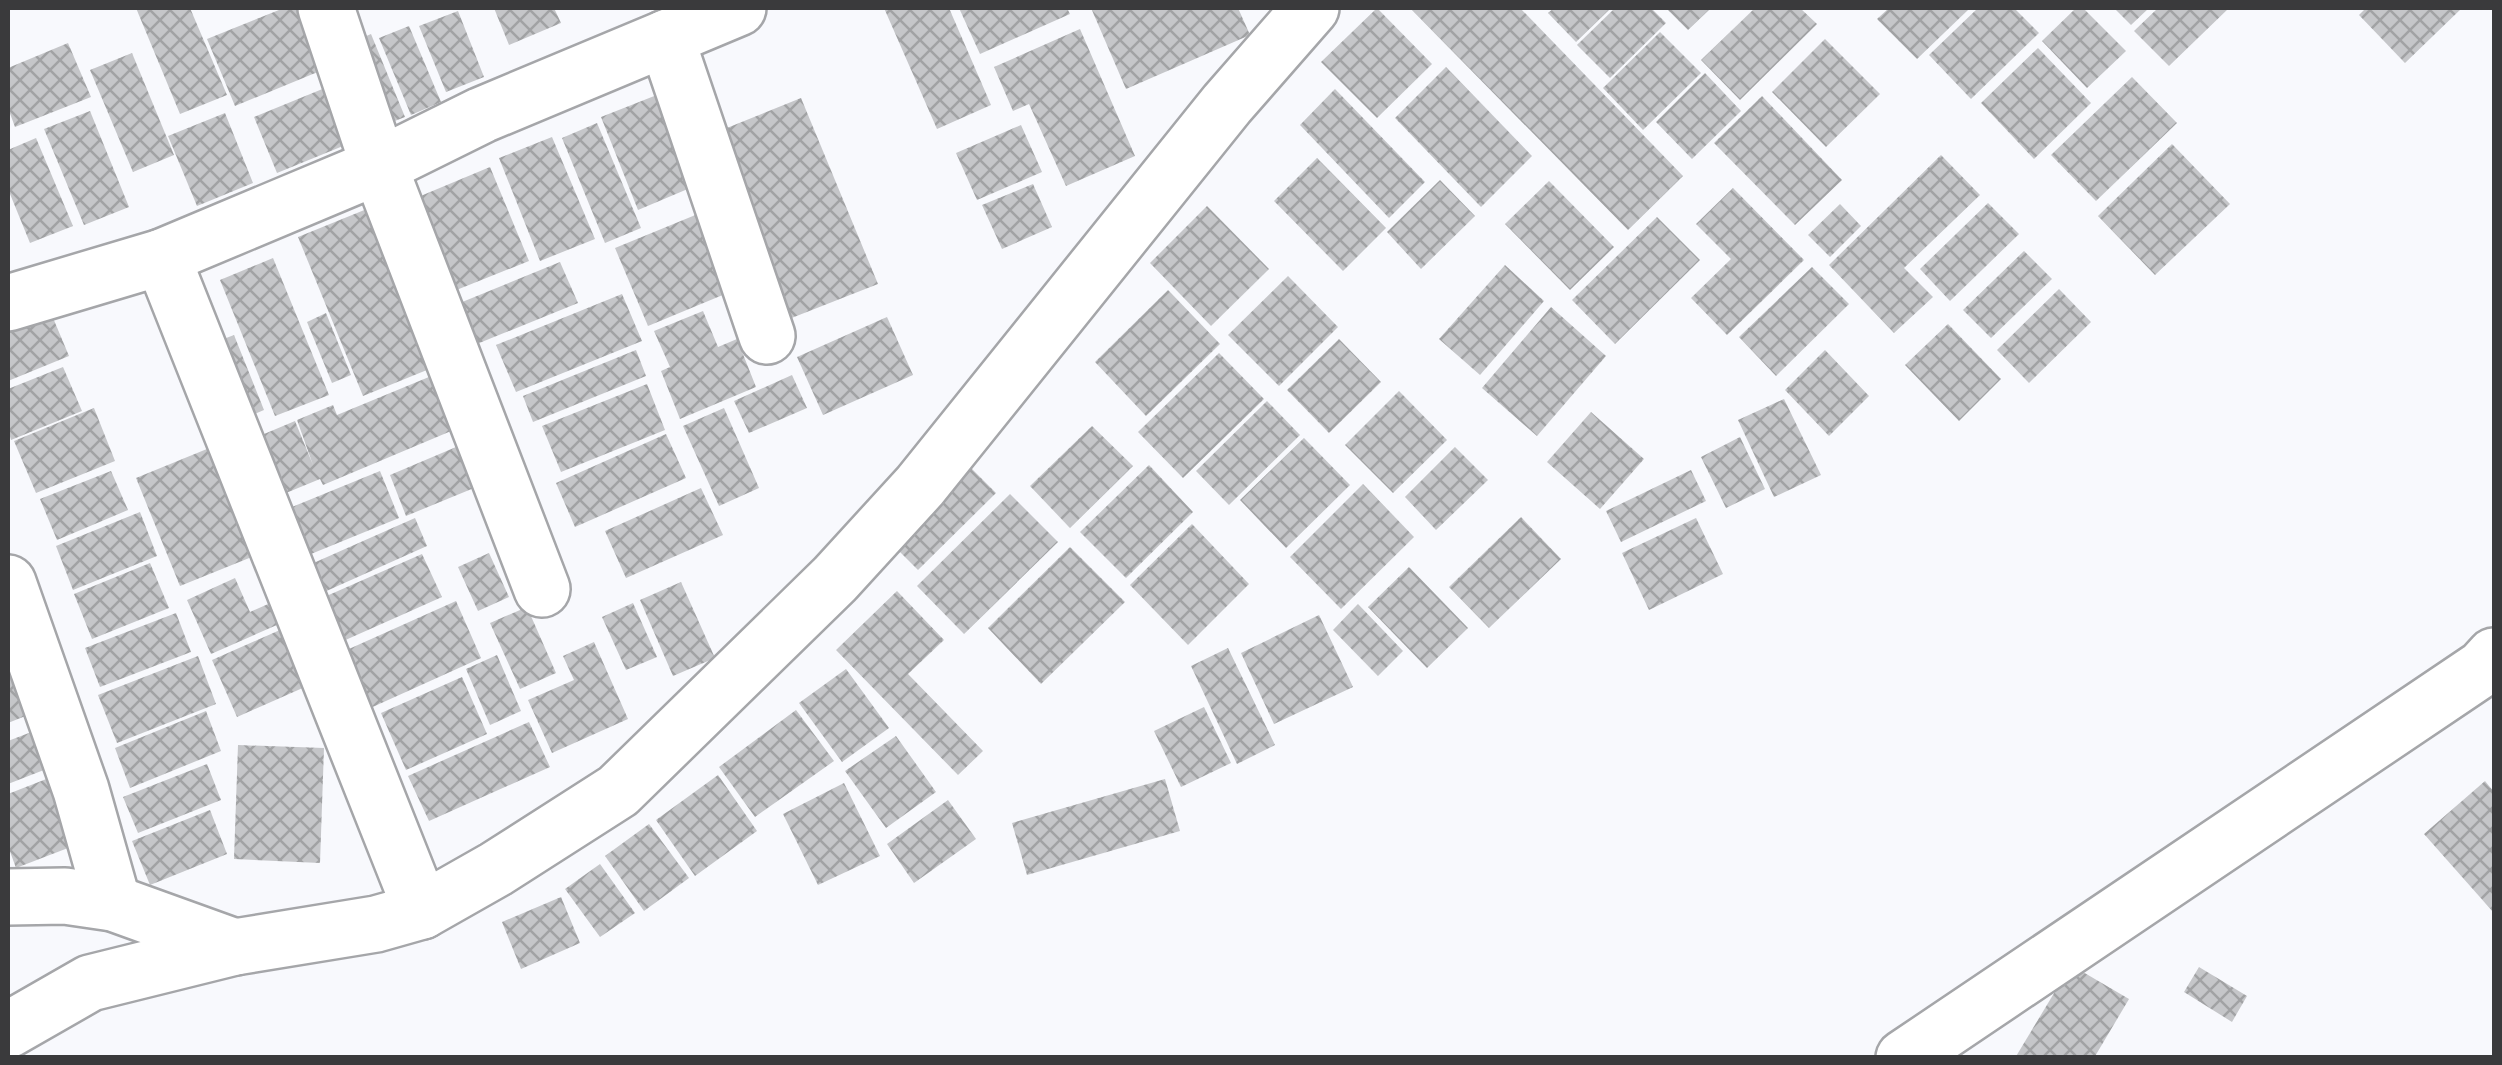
<svg xmlns="http://www.w3.org/2000/svg" width="2502" height="1065" viewBox="0 0 2502 1065" font-family="Lato,sans-serif">
  <style>
    .building { fill: url(#building-cross-hatch) }
    .lines { fill: none; stroke-linecap: round; stroke-linejoin: round }
    .street-casing { stroke: #a5a6a9; stroke-width: 60 }
    .secondary-casing { stroke: #a5a6a9; stroke-width: 60 }
    .street { stroke: #fff; stroke-width: 55 }
    .secondary { stroke: #fff; stroke-width: 55 }
  </style>
  <defs>
    <pattern id="building-cross-hatch" width="8" height="8" patternUnits="userSpaceOnUse" patternTransform="scale(2.5)"><rect width="8" height="8" fill="#c5c6c9"/><path d="M0 0l8 8M0 8l8-8" fill="none" stroke="#a1a2a4"/></pattern>
  </defs>
  <rect width="100%" height="100%" fill="#f8f9fd"/>
  <g class="building">
    <polygon points="136,8 190,8 227,95 180,114"/>
    <polygon points="284,8 320,8 342,62 235,106 207,39"/>
    <polygon points="494,8 554,8 561,23 509,45"/>
    <polygon points="884,8 949,8 991,105 937,129"/>
    <polygon points="959,8 1067,8 1070,14 980,54"/>
    <polygon points="1091,8 1238,8 1250,35 1126,89"/>
    <polygon points="1377,8 1432,64 1377,118 1321,62"/>
    <polygon points="1410,8 1520,8 1683,176 1628,230"/>
    <polygon points="1554,8 1611,8 1576,42 1548,13"/>
    <polygon points="1615,8 1651,8 1666,23 1610,78 1577,45"/>
    <polygon points="1666,8 1711,8 1688,30"/>
    <polygon points="1755,8 1800,8 1817,24 1740,100 1701,60"/>
    <polygon points="1889,8 1970,8 1917,59 1877,19"/>
    <polygon points="1978,8 2014,8 2039,33 1971,99 1929,55"/>
    <polygon points="2076,8 2083,8 2126,51 2087,88 2042,41"/>
    <polygon points="2114,8 2149,8 2131,25"/>
    <polygon points="2158,8 2229,8 2169,66 2134,31"/>
    <polygon points="2366,8 2462,8 2405,63 2359,15"/>
    <polygon points="458,11 484,77 446,92 419,26"/>
    <polygon points="409,26 441,102 411,115 379,38"/>
    <polygon points="1080,29 1135,156 1066,186 1029,104 1013,111 994,67"/>
    <polygon points="1660,32 1701,73 1643,130 1603,88"/>
    <polygon points="371,34 405,117 377,128 343,46"/>
    <polygon points="1825,39 1880,94 1826,147 1772,92"/>
    <polygon points="68,43 91,97 15,127 8,108 8,68"/>
    <polygon points="2038,48 2091,103 2034,159 1981,103"/>
    <polygon points="132,53 174,155 133,172 90,70"/>
    <polygon points="1446,67 1532,156 1481,207 1395,118"/>
    <polygon points="1705,73 1741,111 1692,159 1656,122"/>
    <polygon points="2132,77 2177,123 2096,201 2051,155"/>
    <polygon points="342,81 365,137 277,173 254,117"/>
    <polygon points="672,89 709,180 638,210 601,117"/>
    <polygon points="1335,89 1425,182 1389,218 1300,125"/>
    <polygon points="1762,96 1842,180 1795,225 1714,143"/>
    <polygon points="801,98 878,284 789,319 712,134"/>
    <polygon points="90,111 129,207 84,225 44,129"/>
    <polygon points="225,113 253,183 197,206 168,136"/>
    <polygon points="597,123 641,228 605,243 562,138"/>
    <polygon points="1021,125 1042,172 977,200 956,153"/>
    <polygon points="552,137 595,239 540,261 499,158"/>
    <polygon points="36,138 73,226 30,243 8,189 8,150"/>
    <polygon points="2172,144 2230,204 2155,275 2098,216"/>
    <polygon points="1941,155 1980,195 1904,268 1933,297 1894,333 1829,265"/>
    <polygon points="1317,158 1386,228 1343,271 1274,201"/>
    <polygon points="490,167 529,261 449,293 411,200"/>
    <polygon points="1440,180 1475,216 1421,269 1387,232"/>
    <polygon points="1549,181 1614,247 1570,290 1505,224"/>
    <polygon points="1033,184 1052,227 1002,249 982,205"/>
    <polygon points="1733,188 1804,260 1727,335 1691,298 1731,259 1696,224"/>
    <polygon points="384,202 449,361 363,396 298,237"/>
    <polygon points="1988,203 2019,234 1950,301 1920,269"/>
    <polygon points="1840,204 1861,226 1830,257 1808,235"/>
    <polygon points="1207,206 1269,269 1211,326 1150,263"/>
    <polygon points="710,209 742,287 648,326 615,248"/>
    <polygon points="1657,217 1700,260 1615,344 1572,300"/>
    <polygon points="2024,251 2052,279 1991,338 1963,310"/>
    <polygon points="273,258 329,395 275,416 220,280"/>
    <polygon points="560,262 578,303 467,348 450,307"/>
    <polygon points="1505,265 1544,301 1480,375 1439,339"/>
    <polygon points="1812,267 1849,304 1776,376 1739,337"/>
    <polygon points="1288,276 1338,327 1279,386 1228,335"/>
    <polygon points="2059,289 2091,322 2029,383 1997,350"/>
    <polygon points="1168,290 1220,344 1146,416 1095,362"/>
    <polygon points="622,294 642,341 516,392 496,345"/>
    <polygon points="48,306 69,356 8,381 8,323"/>
    <polygon points="1551,307 1606,356 1537,436 1482,388"/>
    <polygon points="703,311 718,347 737,339 756,387 680,419 661,371 670,367 654,331"/>
    <polygon points="326,313 351,375 332,383 307,322"/>
    <polygon points="887,317 913,375 823,415 797,357"/>
    <polygon points="1948,324 2001,379 1959,421 1905,365"/>
    <polygon points="234,335 264,410 234,423 203,347"/>
    <polygon points="1339,339 1381,382 1329,433 1287,390"/>
    <polygon points="636,350 646,376 533,422 523,396"/>
    <polygon points="1825,350 1869,396 1829,436 1785,390"/>
    <polygon points="1219,353 1264,399 1183,478 1138,432"/>
    <polygon points="63,367 82,411 11,440 8,430 8,389"/>
    <polygon points="441,372 463,426 323,485 320,479 264,502 240,444 295,421 313,465 297,420 333,405 337,415"/>
    <polygon points="792,375 807,408 749,433 734,401"/>
    <polygon points="647,384 665,430 561,472 542,426"/>
    <polygon points="1399,391 1447,440 1393,493 1345,445"/>
    <polygon points="1784,399 1821,475 1774,497 1738,420"/>
    <polygon points="1267,401 1300,435 1229,505 1196,471"/>
    <polygon points="94,408 115,461 36,493 14,441"/>
    <polygon points="724,408 759,488 719,506 683,426"/>
    <polygon points="1591,412 1644,459 1600,509 1547,462"/>
    <polygon points="1092,426 1133,466 1070,528 1030,486"/>
    <polygon points="666,434 686,478 575,527 556,483"/>
    <polygon points="1740,437 1765,489 1726,508 1701,457"/>
    <polygon points="1304,438 1350,485 1286,548 1240,500"/>
    <polygon points="475,439 491,481 406,516 390,475"/>
    <polygon points="224,442 269,550 180,586 136,478"/>
    <polygon points="1455,447 1488,480 1436,530 1405,497"/>
    <polygon points="962,459 996,493 918,570 884,536"/>
    <polygon points="1149,465 1193,512 1126,578 1080,532"/>
    <polygon points="1691,470 1706,501 1621,542 1606,511"/>
    <polygon points="111,471 128,510 57,540 40,499"/>
    <polygon points="380,471 399,518 289,563 270,516"/>
    <polygon points="1363,484 1414,537 1341,609 1290,557"/>
    <polygon points="701,488 723,535 626,578 605,531"/>
    <polygon points="1010,494 1058,542 964,634 917,586"/>
    <polygon points="140,512 157,556 73,590 56,546"/>
    <polygon points="1521,517 1561,559 1489,628 1449,587"/>
    <polygon points="415,518 427,546 322,593 309,565"/>
    <polygon points="1696,518 1723,574 1649,610 1622,553"/>
    <polygon points="1192,524 1249,584 1188,645 1130,585"/>
    <polygon points="1070,547 1125,602 1041,684 988,628"/>
    <polygon points="489,553 509,597 478,611 458,567"/>
    <polygon points="422,554 442,597 341,642 322,598"/>
    <polygon points="150,563 169,608 92,639 74,594"/>
    <polygon points="1409,567 1468,628 1427,668 1368,607"/>
    <polygon points="235,578 250,612 293,593 302,614 211,654 187,600"/>
    <polygon points="681,582 715,658 673,676 640,600"/>
    <polygon points="897,591 944,640 908,674 983,751 958,775 836,650"/>
    <polygon points="456,601 481,658 366,710 340,653"/>
    <polygon points="633,603 657,657 626,670 602,617"/>
    <polygon points="1358,604 1403,651 1378,676 1333,630"/>
    <polygon points="527,607 556,673 520,689 490,623"/>
    <polygon points="176,613 191,652 100,687 85,648"/>
    <polygon points="1319,615 1353,687 1274,724 1241,653"/>
    <polygon points="298,622 323,679 237,717 212,660"/>
    <polygon points="594,642 628,719 552,753 528,700 574,680 563,656"/>
    <polygon points="1228,648 1275,745 1237,764 1191,666"/>
    <polygon points="497,655 521,711 490,725 466,669"/>
    <polygon points="198,656 216,704 117,743 98,695"/>
    <polygon points="27,665 43,709 8,723 8,672"/>
    <polygon points="846,669 889,728 842,762 799,703"/>
    <polygon points="462,677 487,734 406,770 381,713"/>
    <polygon points="1204,707 1231,763 1181,787 1154,731"/>
    <polygon points="796,710 834,761 755,817 719,767"/>
    <polygon points="206,711 221,751 130,788 115,748"/>
    <polygon points="529,722 550,767 429,821 408,776"/>
    <polygon points="34,731 49,768 8,784 8,741"/>
    <polygon points="896,736 936,792 886,828 845,771"/>
    <polygon points="238,745 324,748 320,863 234,859"/>
    <polygon points="207,764 221,800 138,833 123,797"/>
    <polygon points="718,775 757,831 695,876 656,820"/>
    <polygon points="54,776 81,843 16,868 8,846 8,794"/>
    <polygon points="1165,779 1180,831 1027,875 1012,823"/>
    <polygon points="2485,781 2494,792 2494,913 2424,834"/>
    <polygon points="844,783 880,856 818,885 783,814"/>
    <polygon points="948,800 976,839 914,883 887,844"/>
    <polygon points="210,810 227,854 150,885 132,841"/>
    <polygon points="649,824 689,878 644,911 605,856"/>
    <polygon points="600,864 635,913 600,937 565,889"/>
    <polygon points="561,897 580,943 521,969 502,922"/>
    <polygon points="2071,965 2129,999 2094,1058 2015,1058"/>
    <polygon points="2199,967 2247,996 2232,1022 2184,992"/>
  </g>
  <g class="lines">
    <g class="street-casing">
      <g id="street">
        <polyline points="326,8 379,166 542,589"/>
        <polyline points="666,38 767,336"/>
        <polyline points="162,257 422,911"/>
        <polyline points="8,303 162,257 379,166 482,115 738,8"/>
        <polyline points="8,583 81,790 113,903"/>
        <polyline points="8,897 65,896 113,903 235,947"/>
        <polyline points="1904,1058 2483,668 2494,656"/>
      </g>
    </g>
    <g class="secondary-casing">
      <polyline id="secondary" points="8,1030 90,983 235,947 376,924 422,911 496,869 618,791 835,579 920,486 1227,104 1311,8"/>
    </g>
    <use href="#street" class="street"/>
    <use href="#secondary" class="secondary"/>
  </g>
  <rect width="2502" height="1065" fill="none" stroke="#3a3a3c" stroke-width="20"/>
</svg>
